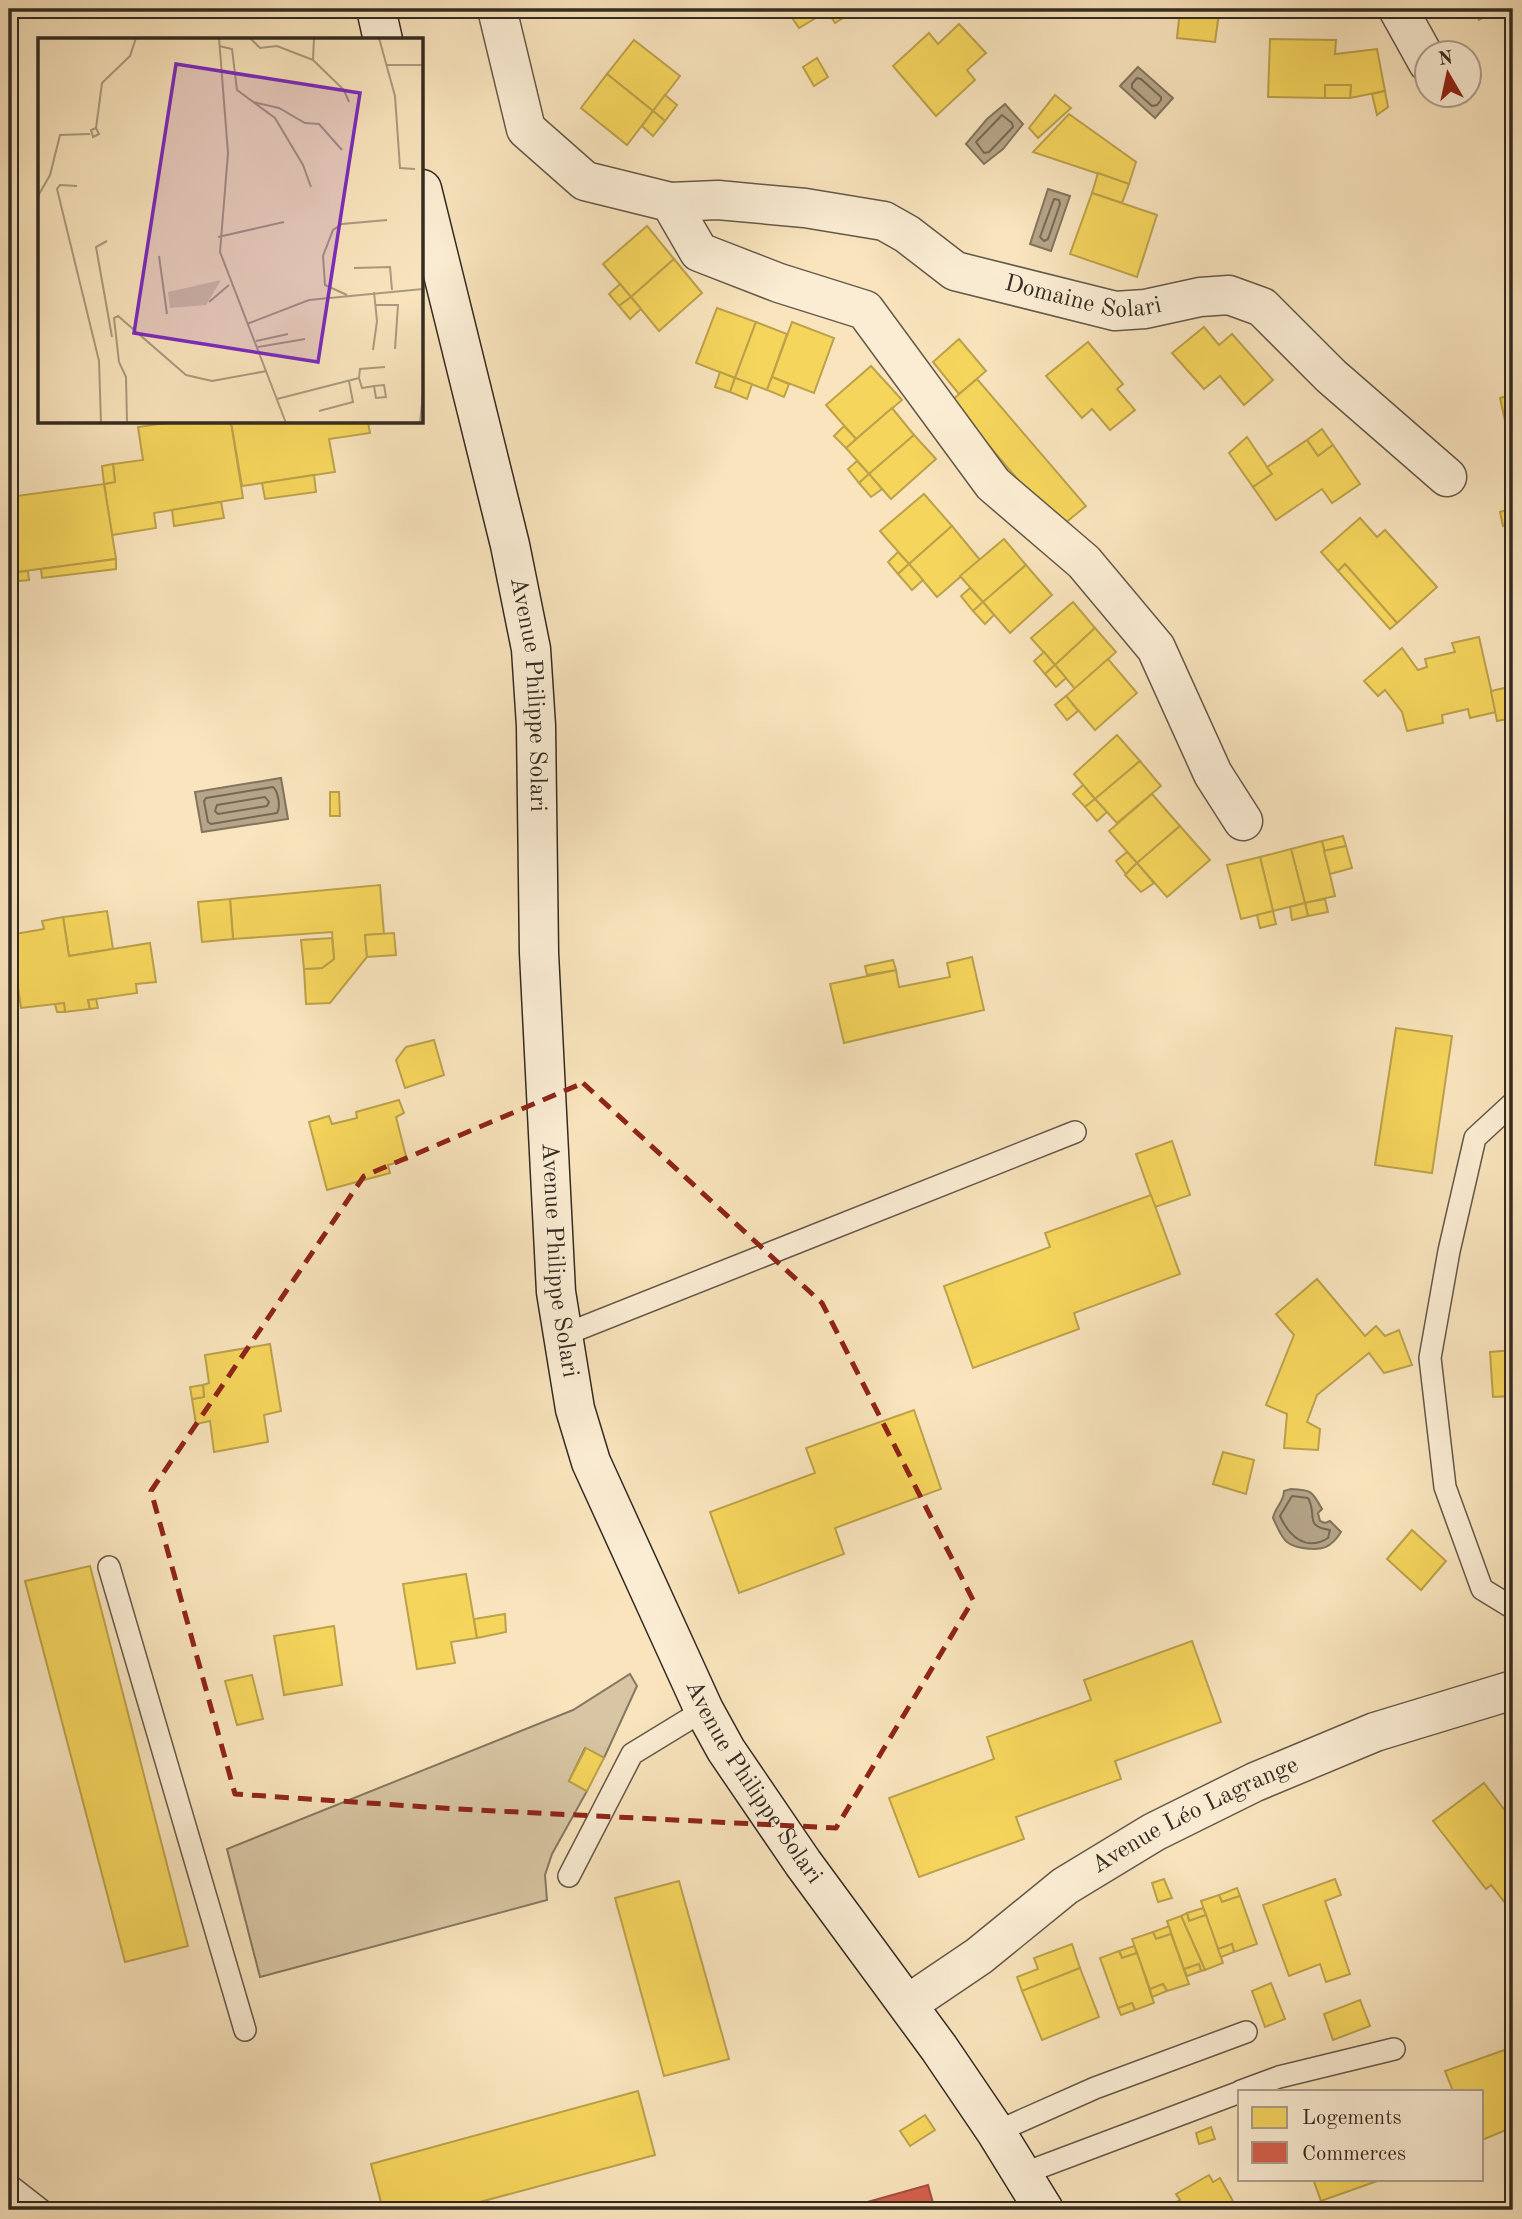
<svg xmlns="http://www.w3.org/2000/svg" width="1522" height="2219" viewBox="0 0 1522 2219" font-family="'Old Standard TT',serif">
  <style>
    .green { fill: #d8c5a3; stroke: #867862; stroke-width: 2 }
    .water { fill: #b6a588; stroke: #82745f; stroke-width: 2 }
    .homes { fill: #f6d55c; stroke: #bca24b; stroke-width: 2 }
    .shops { fill: #d6604d; stroke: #a55040; stroke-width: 2 }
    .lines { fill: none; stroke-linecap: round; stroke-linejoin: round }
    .shore { stroke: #756855; stroke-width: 2 }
    .service-casing { stroke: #655949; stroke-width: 24 }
    .minor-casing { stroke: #655949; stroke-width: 41 }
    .secondary-casing { stroke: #342b22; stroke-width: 41 }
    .service { stroke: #fbedd4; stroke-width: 21 }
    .minor { stroke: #fbedd4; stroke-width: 38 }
    .secondary { stroke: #fbedd4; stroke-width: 38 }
    .marked { fill: none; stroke: #8f2418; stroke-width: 5; stroke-dasharray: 14 9; stroke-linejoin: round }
    .labels { text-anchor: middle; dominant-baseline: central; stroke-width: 7; stroke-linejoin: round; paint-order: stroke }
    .street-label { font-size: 24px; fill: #342b22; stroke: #fbedd4 }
    .inset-road { fill: none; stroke: #aa9a7f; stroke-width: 2 }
    .view { fill: #7b2cbf; fill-opacity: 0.15; stroke: #7b2cbf; stroke-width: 3.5 }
    .inset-edge { fill: none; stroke: #342b22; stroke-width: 3.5 }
  </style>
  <rect width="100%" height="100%" fill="#f9e4bd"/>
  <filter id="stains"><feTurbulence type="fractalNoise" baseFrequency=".00286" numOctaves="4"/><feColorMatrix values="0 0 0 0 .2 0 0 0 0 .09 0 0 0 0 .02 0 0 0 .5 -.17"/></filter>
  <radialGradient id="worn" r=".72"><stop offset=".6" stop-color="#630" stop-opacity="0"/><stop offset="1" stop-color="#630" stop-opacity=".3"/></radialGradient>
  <polygon class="green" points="630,1674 637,1686 604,1758 585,1748 569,1781 587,1791 552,1854 545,1875 547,1900 260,1977 227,1849 573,1710"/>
  <g class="water">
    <polygon points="1138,67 1173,98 1155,118 1120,86"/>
    <polygon points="1005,104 1023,124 1003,149 984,164 966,144 987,119"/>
    <polygon points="1048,189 1070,196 1051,251 1030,244"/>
    <polygon points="281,778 288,819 202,832 195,792"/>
    <path d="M1291,1489C1312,1490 1312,1491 1322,1509L1318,1513L1320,1521L1325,1523L1330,1521L1341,1532C1331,1548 1322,1551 1303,1548C1297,1547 1292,1546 1287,1542C1280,1536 1277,1526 1273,1518C1275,1507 1284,1502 1284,1491Z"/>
  </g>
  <g class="homes">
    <polygon points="786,9 831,9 799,28"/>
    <polygon points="831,9 858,9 835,23 827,11"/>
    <polygon points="1180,9 1227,9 1227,14 1219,13 1215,42 1177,38"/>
    <polygon points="1472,9 1496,9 1479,20"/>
    <polygon points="959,24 986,53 967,70 975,80 936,116 893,66 929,33 938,44"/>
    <polygon points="1270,39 1336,40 1335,54 1377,49 1385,91 1350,98 1351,85 1325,85 1325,98 1268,97"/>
    <polygon points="634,40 680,76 653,111 607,74"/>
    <polygon points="817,58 828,77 814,86 803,67"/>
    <polygon points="607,74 653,111 627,145 581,108"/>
    <polygon points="1325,85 1351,85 1350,98 1325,98"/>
    <polygon points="1385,91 1388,107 1377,115 1372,94"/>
    <polygon points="665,95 677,105 665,121 653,111"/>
    <polygon points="1055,95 1071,108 1038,138 1029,128"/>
    <polygon points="653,111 665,121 653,136 642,126"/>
    <polygon points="1069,114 1136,162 1129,184 1033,152"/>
    <polygon points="1098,173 1129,184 1122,203 1092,193"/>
    <polygon points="1092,193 1157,215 1137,277 1070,254"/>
    <polygon points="647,226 674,259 631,297 603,264"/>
    <polygon points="674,259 702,293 659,331 631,297"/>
    <polygon points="620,284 631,297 619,306 609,294"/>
    <polygon points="631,297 641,309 630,319 619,306"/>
    <polygon points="717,308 756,322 735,378 696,363"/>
    <polygon points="756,322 787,334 767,390 735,378"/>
    <polygon points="792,322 834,338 814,393 772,377"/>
    <polygon points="1204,327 1219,345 1232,334 1273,380 1244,405 1220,376 1204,389 1172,353"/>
    <polygon points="959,339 986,371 959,394 933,362"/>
    <polygon points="1088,342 1123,384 1117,389 1135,410 1110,430 1092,409 1082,418 1046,376"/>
    <polygon points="871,366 902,400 856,439 826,405"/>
    <polygon points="720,372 735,378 730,392 715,387"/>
    <polygon points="772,377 789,384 784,397 767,390"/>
    <polygon points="735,378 752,384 747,399 730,392"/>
    <polygon points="977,379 1086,506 1059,528 951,401"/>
    <polygon points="1513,394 1513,457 1500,398"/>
    <polygon points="892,408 914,435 869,474 846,448"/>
    <polygon points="173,422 231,422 243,498 154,513 156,528 112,535 104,484 115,482 113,464 143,460 138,427"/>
    <polygon points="231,422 368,422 370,433 329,439 335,472 242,486"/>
    <polygon points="844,426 856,439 846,448 834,436"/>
    <polygon points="1322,429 1333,445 1318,456 1307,440"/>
    <polygon points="914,435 936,459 891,499 869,474"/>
    <polygon points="1247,437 1272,474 1253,487 1229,453"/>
    <polygon points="1307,440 1318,456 1333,445 1360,484 1332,503 1322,489 1276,520 1253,487 1272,474 1267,467"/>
    <polygon points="857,461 869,474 859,483 848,469"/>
    <polygon points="113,464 115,482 104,484 102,466"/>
    <polygon points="869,474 882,489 871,497 859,483"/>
    <polygon points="314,475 316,492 265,499 262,483"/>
    <polygon points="104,484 116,559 9,573 9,497"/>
    <polygon points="924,494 952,526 909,564 880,531"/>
    <polygon points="221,502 224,518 174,526 172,510"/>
    <polygon points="1510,509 1513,524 1503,526 1500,512"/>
    <polygon points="1360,518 1377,537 1385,530 1437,587 1397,623 1345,564 1338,571 1321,552"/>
    <polygon points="952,526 980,560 937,597 909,564"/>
    <polygon points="1004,539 1026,565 983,602 960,576"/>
    <polygon points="898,552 909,564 898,574 888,562"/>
    <polygon points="116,559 116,569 42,578 41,569"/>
    <polygon points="909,564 923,580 912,590 898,574"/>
    <polygon points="1345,564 1397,623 1390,629 1338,571"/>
    <polygon points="1026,565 1052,595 1010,633 983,602"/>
    <polygon points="28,571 29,580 9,582 9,573"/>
    <polygon points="970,588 983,602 973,611 961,596"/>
    <polygon points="983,602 994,615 985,624 973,611"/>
    <polygon points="1073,602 1095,628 1055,665 1031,638"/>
    <polygon points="1095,628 1116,652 1075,689 1055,665"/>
    <polygon points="1479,637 1496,712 1470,718 1468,709 1442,715 1443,723 1407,731 1402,712 1385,690 1378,696 1364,681 1402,648 1418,670 1427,667 1425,659 1455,652 1452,643"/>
    <polygon points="1044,652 1055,665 1045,674 1034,661"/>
    <polygon points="1108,659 1137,693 1095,730 1066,696"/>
    <polygon points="1055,665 1066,678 1056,687 1045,674"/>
    <polygon points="1513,686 1513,718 1497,721 1491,691"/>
    <polygon points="1066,696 1078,711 1067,720 1055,705"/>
    <polygon points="1117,735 1140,761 1095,799 1074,774"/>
    <polygon points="1140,761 1161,786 1117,823 1095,799"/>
    <polygon points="1083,785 1095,799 1085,807 1073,794"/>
    <polygon points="330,792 339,792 340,816 330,816"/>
    <polygon points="1152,794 1180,826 1137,863 1109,831"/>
    <polygon points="1095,799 1107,812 1097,821 1085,807"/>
    <polygon points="1180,826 1210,860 1167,897 1137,863"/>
    <polygon points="1343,836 1346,846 1324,851 1322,841"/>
    <polygon points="1322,841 1335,896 1305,903 1291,849"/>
    <polygon points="1346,846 1352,868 1330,874 1324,851"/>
    <polygon points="1291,849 1305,903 1273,911 1260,857"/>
    <polygon points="1127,852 1137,863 1126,874 1116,861"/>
    <polygon points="1260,857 1273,911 1241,919 1227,865"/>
    <polygon points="1137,863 1154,883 1141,892 1125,875"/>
    <polygon points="380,885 384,934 365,935 367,957 330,1003 306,1004 304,969 322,968 334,959 332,932 233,939 230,899"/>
    <polygon points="230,899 233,939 202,942 198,902"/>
    <polygon points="1325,899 1328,912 1308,916 1305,903"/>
    <polygon points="1305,903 1308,916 1292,920 1290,907"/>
    <polygon points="107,911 113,949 69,956 63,917"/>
    <polygon points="1273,911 1276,924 1260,928 1257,915"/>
    <polygon points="63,917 69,956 150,943 156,982 136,984 137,993 88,1000 90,1009 65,1012 64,1003 21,1008 15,968 9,969 9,935 44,929 42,921"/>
    <polygon points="394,933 396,955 367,957 365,935"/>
    <polygon points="332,938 334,959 322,968 304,969 301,940"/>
    <polygon points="972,957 984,1010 844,1043 830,984 896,970 899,987 950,977 947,963"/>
    <polygon points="893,960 896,970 867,975 865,966"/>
    <polygon points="96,999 98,1008 90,1009 88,1000"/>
    <polygon points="64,1003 65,1012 57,1012 55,1004"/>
    <polygon points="1396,1028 1452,1036 1432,1173 1375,1165"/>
    <polygon points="434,1040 444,1075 405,1088 396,1060 406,1047"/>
    <polygon points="399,1100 404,1113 396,1117 407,1160 388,1165 390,1173 327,1190 309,1122 329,1116 332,1124 357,1118 356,1112"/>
    <polygon points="1172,1141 1190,1195 1155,1207 1136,1154"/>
    <polygon points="1151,1195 1180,1274 1074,1313 1079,1329 973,1368 944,1286 1050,1247 1045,1233"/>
    <polygon points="1317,1279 1365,1336 1376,1326 1385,1336 1399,1330 1412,1365 1384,1373 1369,1353 1317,1395 1307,1422 1320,1429 1318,1450 1284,1448 1287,1414 1266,1405 1294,1335 1276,1314"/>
    <polygon points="270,1344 281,1411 264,1415 268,1442 214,1452 210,1421 196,1424 192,1399 204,1397 203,1385 209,1383 205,1355"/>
    <polygon points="1513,1350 1513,1396 1493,1397 1490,1352"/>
    <polygon points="203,1385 204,1397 192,1399 190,1387"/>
    <polygon points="914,1410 941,1489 835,1528 844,1554 739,1593 710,1512 815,1473 806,1448"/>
    <polygon points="1223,1452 1254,1460 1246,1494 1213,1484"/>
    <polygon points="1412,1530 1446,1561 1421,1590 1387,1559"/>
    <polygon points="90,1566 188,1946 125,1962 25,1581"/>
    <polygon points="466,1574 477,1638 451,1642 455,1663 417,1669 403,1584"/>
    <polygon points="505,1614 506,1632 477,1638 474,1619"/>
    <polygon points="334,1626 342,1685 284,1695 274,1636"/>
    <polygon points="1192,1641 1221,1722 1115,1761 1121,1779 1016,1817 1024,1839 919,1877 889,1798 994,1759 987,1737 1091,1700 1084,1680"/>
    <polygon points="252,1675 263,1719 237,1725 225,1681"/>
    <polygon points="586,1748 604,1758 587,1791 569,1781"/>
    <polygon points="1484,1783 1513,1821 1513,1829 1509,1833 1513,1838 1513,1913 1491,1885 1486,1889 1433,1821"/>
    <polygon points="1164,1879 1172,1898 1158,1902 1152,1883"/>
    <polygon points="1335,1879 1341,1895 1325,1901 1350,1974 1326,1982 1320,1964 1289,1976 1263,1905"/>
    <polygon points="679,1881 729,2059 664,2076 615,1898"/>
    <polygon points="1237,1888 1240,1896 1222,1902 1219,1895"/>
    <polygon points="1219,1895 1222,1902 1240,1896 1257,1944 1234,1952 1232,1944 1218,1949 1201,1901"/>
    <polygon points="1203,1908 1206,1915 1189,1921 1187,1913"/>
    <polygon points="1187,1913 1189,1921 1206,1915 1223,1963 1205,1970 1181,1916"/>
    <polygon points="1181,1916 1182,1918 1205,1970 1201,1971 1199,1964 1184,1969 1167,1921"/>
    <polygon points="1169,1926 1171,1934 1156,1939 1153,1932"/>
    <polygon points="1153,1932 1156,1939 1171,1934 1189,1984 1167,1991 1163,1984 1150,1989 1132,1939"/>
    <polygon points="1072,1944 1080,1968 1022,1991 1017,1977 1038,1969 1034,1958"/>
    <polygon points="1232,1944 1234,1952 1221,1957 1218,1949"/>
    <polygon points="1134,1946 1137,1953 1122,1958 1119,1951"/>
    <polygon points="1119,1951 1122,1958 1137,1953 1154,2003 1135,2010 1132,2003 1118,2008 1100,1958"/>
    <polygon points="1199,1964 1201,1971 1187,1976 1184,1969"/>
    <polygon points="1080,1968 1099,2017 1042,2040 1022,1991"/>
    <polygon points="1271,1983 1285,2019 1265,2027 1252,1991"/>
    <polygon points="1163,1984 1167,1991 1152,1997 1150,1989"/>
    <polygon points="1360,2000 1370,2026 1333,2040 1324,2014"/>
    <polygon points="1132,2003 1135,2010 1121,2015 1118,2008"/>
    <polygon points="1513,2047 1513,2127 1482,2140 1482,2091 1453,2091 1445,2071"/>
    <polygon points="638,2091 655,2155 450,2210 383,2210 371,2164"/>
    <polygon points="925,2115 935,2130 910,2146 900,2131"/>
    <polygon points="1211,2127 1215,2139 1199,2144 1196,2133"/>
    <polygon points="1209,2175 1213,2182 1220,2178 1238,2210 1162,2210 1180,2200 1176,2194"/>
    <polygon points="1313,2179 1383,2179 1321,2201"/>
  </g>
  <polygon class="shops" points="928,2185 935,2210 839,2210"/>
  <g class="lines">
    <g class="shore">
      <polygon points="1137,78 1141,79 1161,97 1161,100 1157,105 1152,106 1132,88 1132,84"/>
      <polygon points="1002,115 1012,123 1013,127 989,152 984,153 976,142"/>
      <polygon points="1054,199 1059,200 1060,204 1048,239 1044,241 1040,237"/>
      <path d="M273,787C278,791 281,807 277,813L211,824L208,822L204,801L206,798Z"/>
      <polygon points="265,797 269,802 267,806 218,814 215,811 217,805"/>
      <path d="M1292,1496L1308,1498C1318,1515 1303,1526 1330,1530L1328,1538C1306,1552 1289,1536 1280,1516Z"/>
    </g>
    <g class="service-casing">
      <g id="service">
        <polyline points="1513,1103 1475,1138 1449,1251 1430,1358 1445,1487 1482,1589 1513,1608"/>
        <polyline points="561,1336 1075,1132"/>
        <polyline points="109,1567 245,2030"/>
        <polyline points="569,1876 632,1754 704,1710"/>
        <polyline points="1241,2091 1279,2077 1394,2049"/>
        <polyline points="996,2132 1095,2088 1246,2032"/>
        <polyline points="1022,2174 1240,2092"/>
        <polyline points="9,2185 41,2210"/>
      </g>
    </g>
    <g class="minor-casing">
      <g id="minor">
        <polyline points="497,9 526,129 585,181 670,202 699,252 779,283 865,310 993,484 1084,562 1156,648 1213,774 1243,821"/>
        <polyline points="1398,9 1428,63"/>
        <path id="s1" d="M670,202L718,200L805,208L884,221L907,234L955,271L1115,311L1145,309L1200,297L1229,295L1262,307L1331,376L1447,477"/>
        <path id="s2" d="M908,2004L979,1956L1065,1886L1154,1832L1255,1782L1375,1732L1513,1690"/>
      </g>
    </g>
    <g class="secondary-casing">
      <g id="secondary">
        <polyline points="376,9 383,40"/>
        <path id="s3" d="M422,189L510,545L531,649L536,726L539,953L556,1292L575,1409L591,1462L704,1710L726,1750L803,1863L939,2048L996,2132L1044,2210"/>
      </g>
    </g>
    <use href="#service" class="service"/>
    <use href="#minor" class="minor"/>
    <use href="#secondary" class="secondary"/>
  </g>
  <path class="marked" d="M583,1083L822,1303L973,1600L836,1828L457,1809L235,1794L151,1491L364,1176Z"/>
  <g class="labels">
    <g class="street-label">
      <text stroke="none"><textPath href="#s1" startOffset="434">Domaine Solari</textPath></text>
      <text stroke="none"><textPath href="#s3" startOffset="518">Avenue Philippe Solari</textPath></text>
      <text stroke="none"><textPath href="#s3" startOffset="1085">Avenue Philippe Solari</textPath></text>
      <text stroke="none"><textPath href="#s3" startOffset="1650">Avenue Philippe Solari</textPath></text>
      <text stroke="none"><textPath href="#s2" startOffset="345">Avenue Léo Lagrange</textPath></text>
    </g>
  </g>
  <g transform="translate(38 38)">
    <rect width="385" height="385" fill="#f9e4bd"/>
    <path d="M183,242L168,267L132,270L130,254Z" fill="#d8c5a3"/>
    <path class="inset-road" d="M181,0L190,115L182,214L248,385M212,0L222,10L239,8L275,22M276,0L275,22L306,52L311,64M341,0L357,58L362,130L377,131M181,8L194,11L199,52L237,80L265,127L273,149M348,27H385M215,64L241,70L267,85L281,86L304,112M58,90L53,92L55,99L61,96L58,90L64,45L92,18L98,0M39,148L22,147L19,151L61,323L63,385M0,158L12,137L22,97L52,96M180,199L246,184M69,203L58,209L74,299M121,218L129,276M316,230L352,229L354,252M309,257L287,247L285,218L295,192L304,186L349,182M171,264L191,247M338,267H360L357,311M209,286L271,262L385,251M218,303L250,296M220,309L267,301M335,312L339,283L336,254M321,340L322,331L347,329M239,361L321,340L324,350L336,348L346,347L348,359L338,360L336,348M281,373L315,364L311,343M89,385L88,339L81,324L76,280L80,278L148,337L174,343L229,333M382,385L385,355"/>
    <path class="view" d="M138,26L322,55L280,324L96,295Z"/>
    <rect width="385" height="385" class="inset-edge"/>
  </g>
  <rect width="1522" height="2219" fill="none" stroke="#f9e4bd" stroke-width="35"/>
  <rect x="10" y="10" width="1501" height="2198" fill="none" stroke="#342b22" stroke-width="3.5"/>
  <rect x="18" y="18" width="1487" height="2184" fill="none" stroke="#342b22" stroke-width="2"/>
  <rect x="1238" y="2090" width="245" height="91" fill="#fbedd4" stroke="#ab9f8d" stroke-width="2"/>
  <rect x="1252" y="2107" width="35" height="21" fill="#f6d55c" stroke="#ab9f8d" stroke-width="2"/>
  <text x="1302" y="2124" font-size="21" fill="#342b22">Logements</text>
  <rect x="1252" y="2142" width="35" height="21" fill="#d6604d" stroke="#ab9f8d" stroke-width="2"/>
  <text x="1302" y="2160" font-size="21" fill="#342b22">Commerces</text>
  <g transform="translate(1448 74) rotate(351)"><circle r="33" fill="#fbedd4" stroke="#ab9f8d" stroke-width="2"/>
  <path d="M0-5L12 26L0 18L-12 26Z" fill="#8f2418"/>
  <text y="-10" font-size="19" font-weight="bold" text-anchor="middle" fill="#342b22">N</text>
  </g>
  <rect width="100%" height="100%" filter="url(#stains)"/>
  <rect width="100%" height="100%" fill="url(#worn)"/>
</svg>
